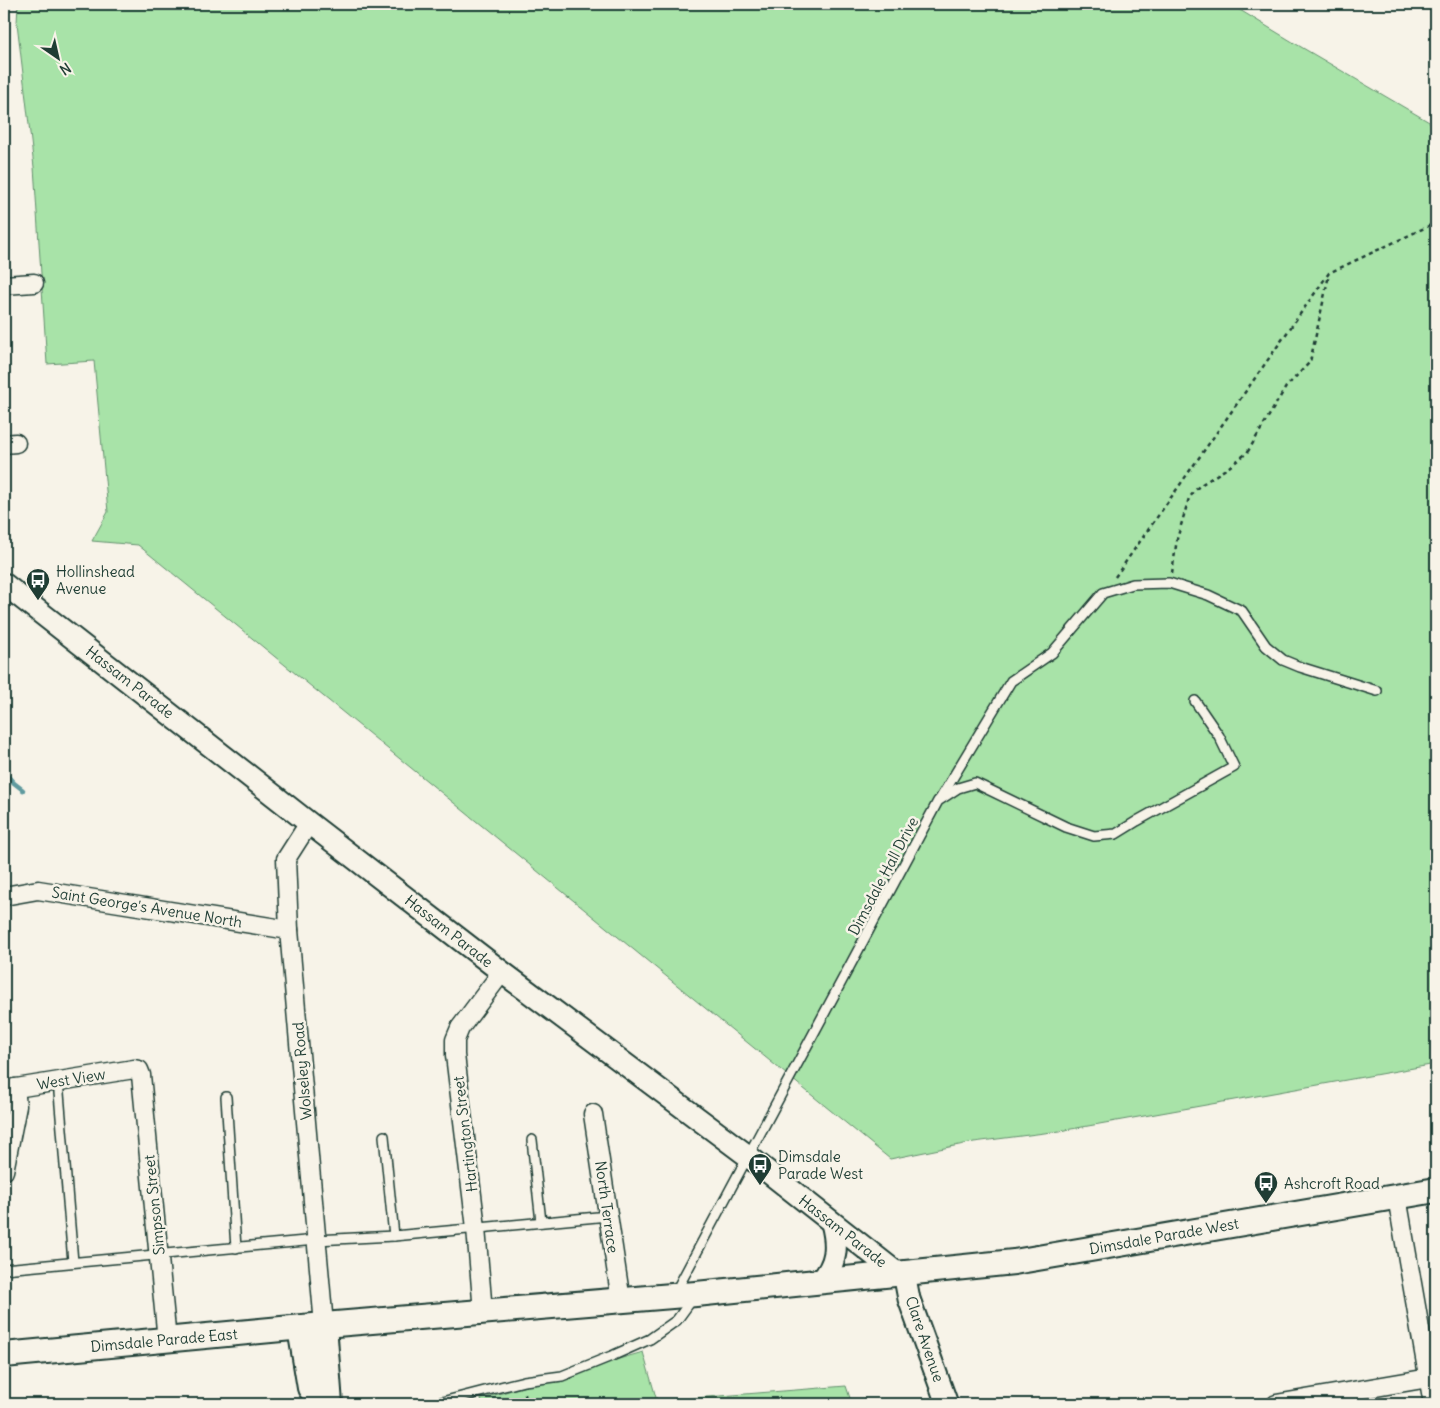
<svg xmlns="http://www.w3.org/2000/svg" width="1440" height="1408" viewBox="0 0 1440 1408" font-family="Delius,sans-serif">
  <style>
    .green { fill: #a8e3a8; stroke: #64906e }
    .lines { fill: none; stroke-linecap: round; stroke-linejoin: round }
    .stream { stroke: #5f9a9e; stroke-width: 4.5 }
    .service-casing { stroke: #1f3d34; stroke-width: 12 }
    .minor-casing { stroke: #1f3d34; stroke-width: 21 }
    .tertiary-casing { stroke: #1f3d34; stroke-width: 25 }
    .secondary-casing { stroke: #1f3d34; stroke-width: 28 }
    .path { stroke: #1f3d34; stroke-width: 2.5; stroke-dasharray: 4 4; stroke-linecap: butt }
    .service { stroke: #f7f3e8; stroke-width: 9 }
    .minor { stroke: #f7f3e8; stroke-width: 18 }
    .tertiary { stroke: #f7f3e8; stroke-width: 21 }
    .secondary { stroke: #f7f3e8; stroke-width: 24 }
    .labels { text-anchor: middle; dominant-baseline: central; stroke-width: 5; stroke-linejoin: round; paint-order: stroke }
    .poi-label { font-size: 15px; fill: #1f3d34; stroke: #f7f3e8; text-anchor: start }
    .street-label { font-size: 15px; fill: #1f3d34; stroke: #f7f3e8 }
  </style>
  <rect width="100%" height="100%" fill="#f7f3e8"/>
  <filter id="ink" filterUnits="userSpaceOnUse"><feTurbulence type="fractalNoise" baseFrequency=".02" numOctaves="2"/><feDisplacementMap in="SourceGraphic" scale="10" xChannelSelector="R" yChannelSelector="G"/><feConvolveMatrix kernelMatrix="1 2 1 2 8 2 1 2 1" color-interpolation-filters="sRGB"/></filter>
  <g filter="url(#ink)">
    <g class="green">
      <polygon points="18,4 1230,4 1296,44 1436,126 1436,1064 1060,1131 974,1142 890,1159 138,545 92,541 108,512 94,361 47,364 34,167 17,23"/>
      <polygon points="643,1352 657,1401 846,1386 852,1404 482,1404 481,1399"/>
    </g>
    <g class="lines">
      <polyline class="stream" points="4,772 14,783 23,790"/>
      <g class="service-casing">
        <g id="service">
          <polyline points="940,799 1011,681 1052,653 1103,593 1133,584 1169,583 1208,595 1242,611 1266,646 1283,660 1300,667 1377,691"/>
          <polyline points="58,1081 73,1262"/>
          <polyline points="226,1097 236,1248"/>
          <polyline points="384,1136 394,1236"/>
          <polyline points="532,1140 541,1222"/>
          <polyline points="4,1269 316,1240 394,1236 608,1216"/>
          <polyline points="675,1293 748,1156 938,801 958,788 975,783 1066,827 1094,836 1116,834 1137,821 1234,767 1219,736 1195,701"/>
          <polyline points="434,1404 500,1387 524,1381 562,1376 614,1355 650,1339 677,1320 693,1298"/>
        </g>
      </g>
      <g class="minor-casing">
        <g id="minor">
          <polyline points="4,285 34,283"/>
          <polyline points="4,444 16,443"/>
          <polyline points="309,823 286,859 289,930 324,1325"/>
          <polyline points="4,896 38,890 289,930"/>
          <polyline points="4,1090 134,1069 139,1070 141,1075 167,1340"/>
          <polyline points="593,1114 621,1301"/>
          <polyline points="4,1171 17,1106 15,1088"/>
          <polyline points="1397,1197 1433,1404"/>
          <polyline points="483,1312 476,1228 455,1055 455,1040 460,1028 502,972"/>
          <polyline points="1276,1404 1429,1378"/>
        </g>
      </g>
      <g class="tertiary-casing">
        <g id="tertiary">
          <polyline points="4,584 309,823 502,972 748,1156 898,1274"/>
          <polyline points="904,1273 909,1299 947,1404"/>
          <path d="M821,1281C837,1263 838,1246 832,1223"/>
        </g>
      </g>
      <g class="secondary-casing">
        <g id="secondary">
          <polyline points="324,1325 330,1404"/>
          <polyline points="300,1328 310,1388 324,1404"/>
          <polyline points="4,1355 324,1325 696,1294 1014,1262 1436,1190"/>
        </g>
      </g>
      <g class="path">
        <polyline points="1172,573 1177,539 1189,498 1199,486 1229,467 1247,453 1286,387 1310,362 1329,275"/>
        <polyline points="1115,577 1329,273 1435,223 1436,216"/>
        <polyline points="525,1393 526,1404"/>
      </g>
      <use href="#service" class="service"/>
      <use href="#minor" class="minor"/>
      <use href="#tertiary" class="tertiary"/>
      <use href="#secondary" class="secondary"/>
    </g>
  </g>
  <defs>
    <g id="bus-pin" transform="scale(1.25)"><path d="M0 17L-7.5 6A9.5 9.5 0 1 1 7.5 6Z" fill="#1f3d34" stroke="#f7f3e8"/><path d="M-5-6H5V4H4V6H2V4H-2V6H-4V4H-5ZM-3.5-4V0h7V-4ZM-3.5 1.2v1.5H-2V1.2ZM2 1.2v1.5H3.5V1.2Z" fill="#fff"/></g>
  </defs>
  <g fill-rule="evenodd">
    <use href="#bus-pin" x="38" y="580"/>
    <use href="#bus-pin" x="760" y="1165"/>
    <use href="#bus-pin" x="1266" y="1183"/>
  </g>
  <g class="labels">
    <g class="poi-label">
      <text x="56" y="571">Hollinshead<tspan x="56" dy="17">Avenue</tspan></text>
      <text x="778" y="1156">Dimsdale<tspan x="778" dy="17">Parade West</tspan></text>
      <text x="1284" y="1183">Ashcroft Road</text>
    </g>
    <g class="street-label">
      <text transform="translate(130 682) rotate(38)">Hassam Parade</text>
      <text transform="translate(883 876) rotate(-62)">Dimsdale Hall Drive</text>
      <text transform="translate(147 907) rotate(9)">Saint George's Avenue North</text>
      <text transform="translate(449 931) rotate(38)">Hassam Parade</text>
      <text transform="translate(302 1071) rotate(-95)">Wolseley Road</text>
      <text transform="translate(71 1079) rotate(-9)">West View</text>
      <text transform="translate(465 1134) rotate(-97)">Hartington Street</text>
      <text transform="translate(154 1205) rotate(-96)">Simpson Street</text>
      <text transform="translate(607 1207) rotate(82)">North Terrace</text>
      <text transform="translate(843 1231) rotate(38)">Hassam Parade</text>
      <text transform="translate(1164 1236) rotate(-10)">Dimsdale Parade West</text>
      <text transform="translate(925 1339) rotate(71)">Clare Avenue</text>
      <text transform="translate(164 1340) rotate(-5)">Dimsdale Parade East</text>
    </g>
  </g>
  <rect width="1440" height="1408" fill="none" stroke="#f7f3e8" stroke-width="20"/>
  <rect x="10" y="10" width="1420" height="1388" fill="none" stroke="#1f3d34" stroke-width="2" filter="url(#ink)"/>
  <g transform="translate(58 58) rotate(146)" stroke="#f7f3e8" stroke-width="4" paint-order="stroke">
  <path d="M0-4L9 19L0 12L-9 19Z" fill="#1f3d34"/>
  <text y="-8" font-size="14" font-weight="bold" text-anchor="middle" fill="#1f3d34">N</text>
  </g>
</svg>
